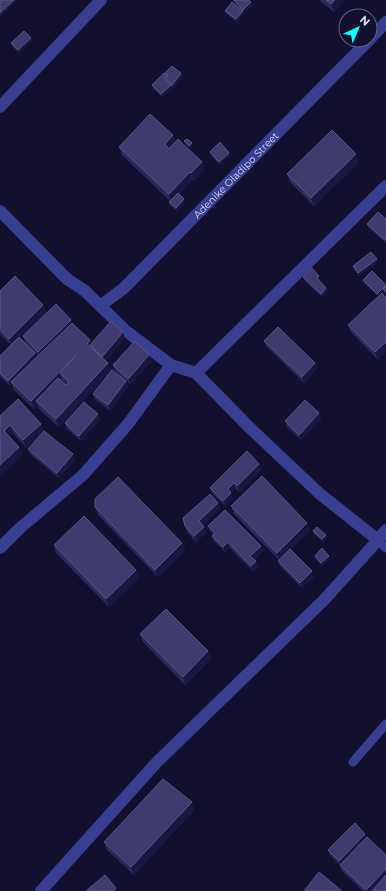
<svg xmlns="http://www.w3.org/2000/svg" width="386" height="891" viewBox="0 0 386 891" font-family="Montserrat,sans-serif">
  <style>
    .lines { fill: none; stroke-linecap: round; stroke-linejoin: round }
    .lane { stroke: #383e90; stroke-width: 9 }
    .street { stroke: #383e90; stroke-width: 12 }
    .wall { fill: #2d285c; fill-rule: evenodd }
    .shaded-wall { fill: #1a1642 }
    .building { fill: #403b6e; stroke: #595484 }
    .labels { text-anchor: middle; dominant-baseline: central; stroke-width: 3.5; stroke-linejoin: round; paint-order: stroke }
    .street-label { font-size: 10px; fill: #ddf; stroke: #12102e }
  </style>
  <rect width="100%" height="100%" fill="#12102e"/>
  <g class="lines">
    <g class="lane">
      <polyline points="378,540 386,548"/>
      <polyline points="353,762 386,724"/>
    </g>
    <g class="street">
      <polyline points="370,39 386,22"/>
      <polyline points="0,107 101,0"/>
      <polyline points="0,211 67,279 85,291 126,331 171,365 196,373 249,427 320,494 378,540 386,530"/>
      <path id="s1" d="M100,306L124,288L369,40"/>
      <polyline points="196,373 386,186"/>
      <polyline points="0,548 20,528 83,475 128,424 171,365"/>
      <polyline points="41,891 157,762 324,600 378,540"/>
    </g>
  </g>
  <g class="wall">
    <polygon points="232,0 249,0 251,2 252,5 244,13 243,11 244,13 237,22 227,14 225,11 240,8"/>
    <polygon points="319,0 344,0 334,12"/>
    <polygon points="32,40 19,53 12,46 11,43"/>
    <polygon points="165,73 181,73 182,76 173,88 171,86 172,88 162,97 153,88 152,85 166,75"/>
    <polygon points="184,141 192,143 193,146 190,148 186,144"/>
    <polygon points="175,142 202,162 204,170 194,181 192,179 179,194 185,202 177,211 170,205 169,202 170,201 122,155 119,147"/>
    <polygon points="210,152 229,153 230,156 220,165 211,155"/>
    <polygon points="359,162 314,206 290,182 287,174"/>
    <polygon points="386,219 386,243 368,227 367,224"/>
    <polygon points="378,262 359,276 354,269 353,266"/>
    <polygon points="303,277 320,279 319,280 326,288 327,291 322,297 304,280"/>
    <polygon points="363,280 386,285 386,293 384,291 382,293 378,360 351,332 348,325 378,296 364,283"/>
    <path d="M0,291L43,305L46,313L20,338L37,357L38,356L25,342L23,336L71,320L72,323L90,340L92,344L125,338L106,361L108,363L111,371L59,427L39,409L38,405L34,409L14,390L12,384L10,386L0,376V356L11,345L0,334ZM62,380L67,385H66L61,381Z"/>
    <polygon points="264,341 315,363 317,369 304,383 266,346"/>
    <polygon points="152,361 130,384 115,371 113,365"/>
    <polygon points="128,387 110,411 95,399 93,394"/>
    <polygon points="319,413 321,419 301,440 287,427 285,421"/>
    <polygon points="0,416 44,431 75,460 59,478 31,455 28,449 42,433 26,448 13,433 9,437 19,447 22,455 0,476"/>
    <polygon points="100,420 81,441 67,429 65,423"/>
    <polygon points="259,464 261,470 239,492 236,489 231,493 233,499 225,506 212,493 210,488"/>
    <polygon points="218,503 220,509 203,525 206,532 196,542 187,532 185,526"/>
    <polygon points="231,506 307,523 310,531 291,549 314,577 302,588 280,566 278,561 279,560 234,514"/>
    <polygon points="95,507 182,543 185,551 158,577 98,515"/>
    <polygon points="208,526 263,551 254,560 258,567 253,571 230,548 225,552 214,541 212,536 213,534 210,531"/>
    <polygon points="313,531 326,535 327,538 323,542 314,534"/>
    <polygon points="54,545 136,570 139,578 109,607 56,553"/>
    <polygon points="315,556 330,559 322,566 316,559"/>
    <polygon points="140,634 208,651 211,659 185,685 143,642"/>
    <polygon points="192,802 194,810 134,875 107,850 104,842"/>
    <polygon points="365,834 366,837 386,891 363,891 342,871 340,865 330,855 328,850"/>
  </g>
  <g class="shaded-wall">
    <polygon points="14,0 18,0 0,17 0,13"/>
    <polygon points="335,0 344,0 334,12 331,4"/>
    <polygon points="251,2 252,5 244,13 243,10"/>
    <polygon points="243,11 244,13 237,22 236,19"/>
    <polygon points="31,38 32,40 19,53 18,50"/>
    <polygon points="181,73 182,76 173,88 172,85"/>
    <polygon points="171,85 172,88 162,97 161,94"/>
    <polygon points="173,135 176,143 167,152 165,144"/>
    <polygon points="192,143 193,146 190,148 189,146"/>
    <polygon points="229,153 230,156 220,165 219,162"/>
    <polygon points="356,154 359,162 314,206 311,198"/>
    <polygon points="202,162 204,170 194,181 191,173"/>
    <polygon points="190,172 192,179 171,202 169,194"/>
    <polygon points="184,199 185,202 177,211 176,208"/>
    <polygon points="377,259 378,262 359,276 358,273"/>
    <polygon points="319,276 320,279 318,281 317,278"/>
    <polygon points="386,286 386,288 383,289 384,291 378,297 377,294 386,285"/>
    <polygon points="326,288 327,291 322,297 321,294"/>
    <polygon points="43,305 46,313 12,347 9,339"/>
    <polygon points="71,320 73,325 40,357 38,352"/>
    <polygon points="123,332 125,338 104,363 102,357"/>
    <polygon points="90,340 93,348 90,345 92,349 87,344"/>
    <polygon points="386,342 386,352 378,360 375,352"/>
    <polygon points="35,353 37,359 11,382 12,384 10,386 8,381"/>
    <polygon points="76,355 60,373 62,380 39,404 36,401 38,405 34,409 31,401"/>
    <polygon points="149,355 152,361 130,384 128,379"/>
    <polygon points="108,363 111,371 59,427 56,419"/>
    <polygon points="315,363 317,369 304,383 302,377"/>
    <polygon points="126,381 128,387 110,411 108,405"/>
    <polygon points="319,413 321,419 301,440 299,435"/>
    <polygon points="98,414 100,420 81,441 79,436"/>
    <polygon points="41,424 44,431 26,448 23,440"/>
    <polygon points="10,425 13,433 7,439 4,431"/>
    <polygon points="19,447 22,455 0,476 0,465"/>
    <polygon points="73,454 75,460 59,478 57,473"/>
    <polygon points="259,464 261,470 239,492 237,486"/>
    <polygon points="234,483 236,489 231,493 233,499 225,506 223,501 228,489"/>
    <polygon points="218,503 220,509 201,527 199,521"/>
    <polygon points="307,523 310,531 280,560 277,553"/>
    <polygon points="204,527 206,532 196,542 194,536"/>
    <polygon points="326,535 327,538 323,542 322,539"/>
    <polygon points="228,542 230,548 225,552 223,547"/>
    <polygon points="182,543 185,551 158,577 155,570"/>
    <polygon points="261,546 263,551 252,562 250,556"/>
    <polygon points="329,556 330,559 322,566 321,563"/>
    <polygon points="256,561 258,567 253,571 251,566"/>
    <polygon points="136,570 139,578 109,607 106,599"/>
    <polygon points="312,571 314,577 302,588 300,583"/>
    <polygon points="208,651 211,659 185,685 183,677"/>
    <polygon points="192,802 194,810 134,875 131,867"/>
    <polygon points="365,834 367,840 341,866 339,861"/>
    <polygon points="386,869 386,877 372,891 367,891 366,890"/>
    <polygon points="116,888 117,891 113,891"/>
  </g>
  <g class="building">
    <polygon points="0,0 14,0 0,13"/>
    <polygon points="234,0 249,0 251,2 243,10"/>
    <polygon points="326,0 335,0 331,4"/>
    <polygon points="232,2 243,11 236,19 225,11"/>
    <polygon points="24,31 31,38 18,50 11,43"/>
    <polygon points="172,66 181,73 172,85 166,78 168,75 165,73"/>
    <polygon points="164,73 167,76 164,78 171,85 161,94 152,85"/>
    <polygon points="150,114 173,135 165,144 169,149 178,139 202,162 191,173 190,172 169,194 119,147"/>
    <polygon points="332,130 356,154 311,198 287,174"/>
    <polygon points="187,139 192,143 189,146 184,141"/>
    <polygon points="220,142 229,153 219,162 210,152"/>
    <polygon points="178,193 184,199 176,208 169,202"/>
    <polygon points="378,212 386,219 386,239 385,240 367,224"/>
    <polygon points="371,252 377,259 358,273 353,266"/>
    <polygon points="312,268 319,276 317,278 326,288 321,294 303,277"/>
    <polygon points="372,271 386,285 377,294 363,280"/>
    <polygon points="15,276 43,305 9,339 0,329 0,291"/>
    <polygon points="386,286 386,292 383,289"/>
    <polygon points="382,293 386,298 386,342 375,352 348,325"/>
    <polygon points="56,304 71,320 38,352 23,336"/>
    <polygon points="111,321 123,332 102,357 90,345"/>
    <polygon points="72,323 90,340 87,344 108,363 56,419 36,401 58,378 66,385 69,382 60,373 76,355 31,401 11,382"/>
    <polygon points="278,327 315,363 302,377 264,341"/>
    <polygon points="19,337 35,353 8,381 0,373 0,356"/>
    <polygon points="135,341 149,355 128,379 113,365"/>
    <polygon points="112,370 126,381 108,405 93,394"/>
    <polygon points="18,399 41,424 23,440 10,425 4,431 19,447 0,465 0,416"/>
    <polygon points="305,400 319,413 299,435 285,421"/>
    <polygon points="84,402 98,414 79,436 65,423"/>
    <polygon points="44,431 73,454 57,473 28,449"/>
    <polygon points="247,451 259,464 237,486 234,483 228,489 231,493 223,501 210,488"/>
    <polygon points="262,476 307,523 277,553 231,506"/>
    <polygon points="118,477 182,543 155,570 95,507 95,499"/>
    <polygon points="210,494 218,503 199,521 204,527 194,536 185,526 183,518"/>
    <polygon points="225,510 261,546 250,556 256,561 251,566 228,542 223,547 212,536 215,533 208,526"/>
    <polygon points="84,516 136,570 106,599 54,545"/>
    <polygon points="317,527 326,535 322,539 313,531"/>
    <polygon points="322,548 329,556 321,563 315,556"/>
    <polygon points="290,549 312,571 300,583 278,561"/>
    <polygon points="166,609 208,651 183,677 140,634"/>
    <polygon points="163,779 192,802 131,867 104,842"/>
    <polygon points="355,823 365,834 339,861 328,850"/>
    <polygon points="367,837 386,855 386,869 366,890 340,865"/>
    <polygon points="319,872 342,891 304,891"/>
    <polygon points="105,875 116,888 113,891 86,891"/>
    <polygon points="386,875 386,891 372,891"/>
  </g>
  <g class="labels">
    <g class="street-label">
      <text stroke="none"><textPath href="#s1" startOffset="189">Adenike Oladipo Street</textPath></text>
    </g>
  </g>
  <g transform="translate(358 28) rotate(44)"><circle r="19" fill="#12102e" stroke="#636282"/>
  <path d="M0-3L7 15L0 10L-7 15Z" fill="#09fffd"/>
  <text y="-6" font-size="11" font-weight="bold" text-anchor="middle" fill="#ddddff">N</text>
  </g>
</svg>
